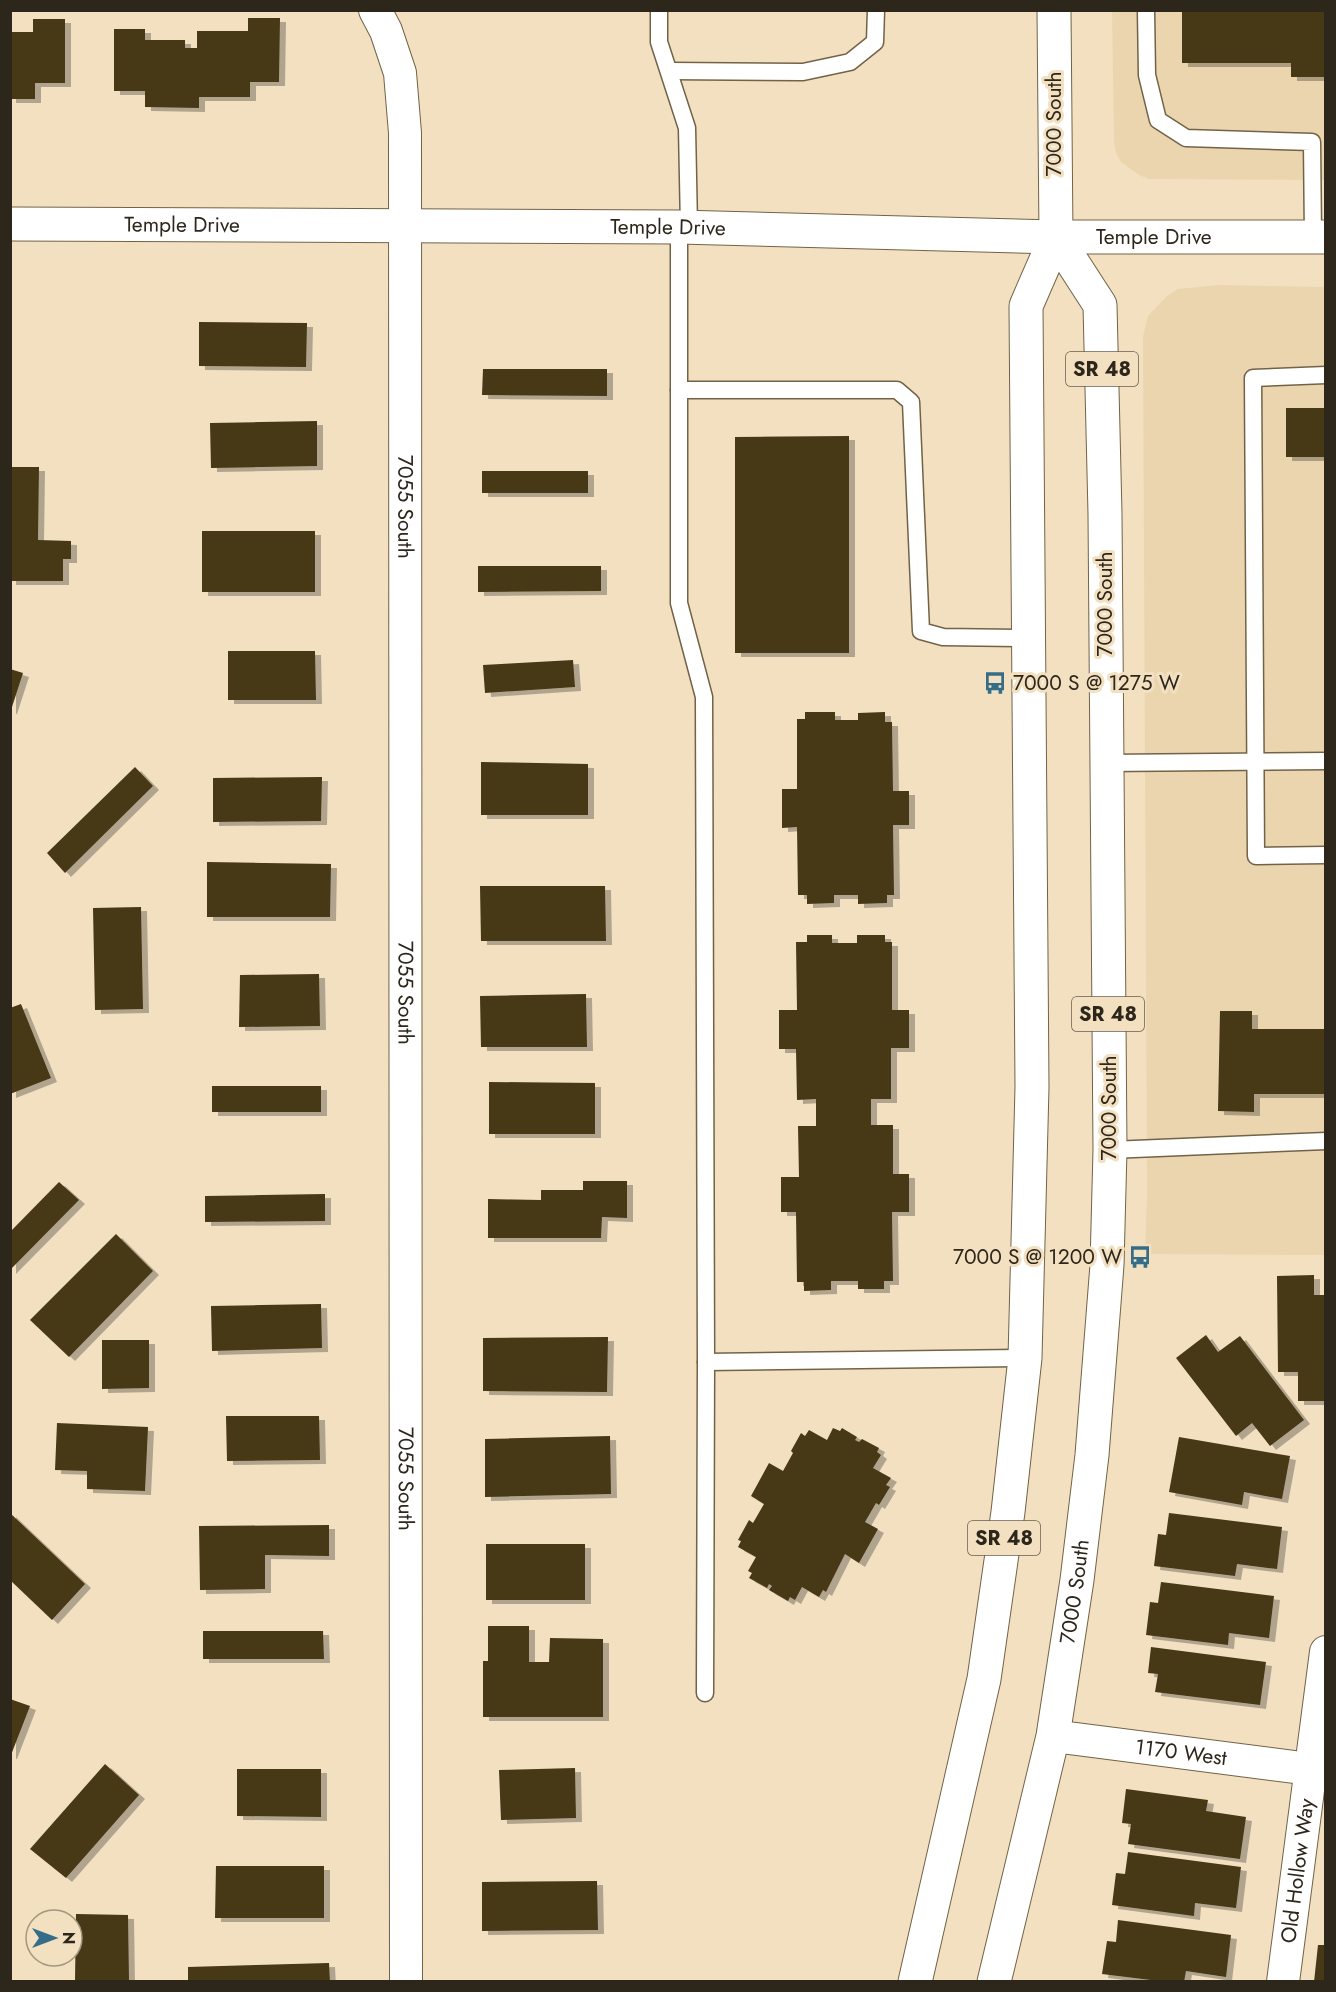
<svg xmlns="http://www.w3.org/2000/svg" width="1336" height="1992" viewBox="0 0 1336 1992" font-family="Jost,sans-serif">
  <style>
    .built { fill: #ebd5af }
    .building { fill: #463719; filter: url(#shadow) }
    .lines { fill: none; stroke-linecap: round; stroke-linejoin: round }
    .lane-casing { stroke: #726347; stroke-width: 19 }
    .street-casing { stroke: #726347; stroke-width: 34 }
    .secondary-casing { stroke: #726347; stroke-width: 35 }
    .primary-casing { stroke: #726347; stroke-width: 35 }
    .lane { stroke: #fff; stroke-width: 16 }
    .street { stroke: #fff; stroke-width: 32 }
    .secondary { stroke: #fff; stroke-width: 33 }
    .primary { stroke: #fff; stroke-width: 33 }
    .labels { text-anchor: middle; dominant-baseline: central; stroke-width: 6; stroke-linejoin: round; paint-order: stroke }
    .shield { fill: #f2e0c1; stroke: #685e4d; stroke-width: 1.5 }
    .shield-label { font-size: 20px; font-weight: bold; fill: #2d261b }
    .street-label { font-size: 21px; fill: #2d261b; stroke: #f2e0c1 }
    .poi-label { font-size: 21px; fill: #2d261b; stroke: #f2e0c1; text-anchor: start }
  </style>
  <defs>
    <filter id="shadow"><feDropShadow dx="6" dy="4" stdDeviation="0" flood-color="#0004"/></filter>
  </defs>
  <rect width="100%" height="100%" fill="#f2e0c1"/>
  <g class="built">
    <polygon points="1112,11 1325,11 1325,180 1149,179 1139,175 1121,162 1116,153 1114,142"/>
    <polygon points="1218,285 1325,287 1325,1255 1145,1254 1147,1195 1143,337 1148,316 1167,296 1178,289"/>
  </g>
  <g class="building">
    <polygon points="1182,10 1326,10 1326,77 1291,77 1291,63 1182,63"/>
    <polygon points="248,18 280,18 279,82 250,82 250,97 199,97 199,108 145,107 145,91 114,91 114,29 145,29 145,40 185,40 185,48 197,48 197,31 248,31"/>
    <polygon points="33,19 65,19 65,83 35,83 35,99 10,99 10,32 33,32"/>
    <polygon points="199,322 307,323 306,367 199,366"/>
    <polygon points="483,369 607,369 607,396 482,395"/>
    <rect x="1286" y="408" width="40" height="49"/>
    <polygon points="317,421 317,466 211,468 210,423"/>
    <polygon points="849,436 849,653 735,653 735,437"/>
    <polygon points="10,467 39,467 38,540 71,541 71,559 63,559 63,581 10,581"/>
    <rect x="482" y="471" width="106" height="22"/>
    <rect x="202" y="531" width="113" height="61"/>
    <polygon points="478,566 601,566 601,591 478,592"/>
    <polygon points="228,651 315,651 316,700 228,700"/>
    <polygon points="573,660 575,687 485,693 483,665"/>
    <polygon points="10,669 23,673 11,710 10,710"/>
    <polygon points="805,712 835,712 835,720 858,720 858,713 885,712 885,722 892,722 893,791 909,791 909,825 893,825 894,895 887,895 887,903 858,904 858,895 834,895 834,903 807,904 807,895 798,895 797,827 782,828 782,789 797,789 797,719 805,719"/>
    <polygon points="481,762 588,764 588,815 481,815"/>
    <polygon points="135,767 153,786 65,873 47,853"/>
    <polygon points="322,777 321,821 213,822 213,778"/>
    <polygon points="207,862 331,864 330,917 207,917"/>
    <polygon points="480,886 605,886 606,941 481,941"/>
    <polygon points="141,907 143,1009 95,1010 93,908"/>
    <polygon points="807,935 832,935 832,943 857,943 857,935 885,935 885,942 892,942 892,1010 909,1010 909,1048 891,1048 891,1099 871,1099 871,1125 893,1125 893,1174 909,1174 909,1212 892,1212 893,1281 884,1281 884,1289 858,1289 858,1281 831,1281 831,1290 804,1291 804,1282 797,1282 796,1212 781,1212 781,1177 799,1177 798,1126 816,1126 816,1099 797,1100 796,1049 779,1049 779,1010 797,1010 796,942 807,942"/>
    <polygon points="319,974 320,1026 239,1027 240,975"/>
    <polygon points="586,994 587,1047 481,1047 480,996"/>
    <polygon points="21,1004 51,1078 10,1094 10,1008"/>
    <polygon points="1220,1011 1252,1011 1252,1029 1326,1029 1326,1094 1254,1094 1254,1112 1218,1111"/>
    <polygon points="489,1082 595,1083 595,1134 489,1134"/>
    <rect x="212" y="1086" width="109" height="26"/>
    <polygon points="583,1181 627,1181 627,1218 602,1217 601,1238 488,1238 488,1199 541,1200 541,1190 583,1190"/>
    <polygon points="59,1182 79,1200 10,1270 10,1232"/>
    <polygon points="325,1194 325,1221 205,1222 205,1196"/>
    <polygon points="116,1234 153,1271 69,1357 30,1320"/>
    <polygon points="1314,1275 1314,1295 1326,1295 1326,1401 1298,1401 1298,1372 1278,1372 1277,1276"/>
    <polygon points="321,1304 322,1348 212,1351 211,1306"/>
    <polygon points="1206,1335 1218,1352 1240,1336 1304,1420 1270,1446 1252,1423 1236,1436 1176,1358"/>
    <polygon points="608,1337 607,1392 483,1391 483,1338"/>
    <polygon points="102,1340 149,1340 149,1388 102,1389"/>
    <polygon points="226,1416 319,1416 320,1460 227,1461"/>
    <polygon points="57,1423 148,1427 145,1491 87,1489 87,1471 55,1470"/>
    <polygon points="833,1428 840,1431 842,1428 857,1437 855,1440 859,1442 862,1439 879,1448 877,1452 881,1455 873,1468 891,1478 886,1485 890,1487 879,1505 876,1503 865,1522 878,1529 859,1563 845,1554 826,1592 823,1590 819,1597 802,1587 795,1600 790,1597 788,1601 769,1590 772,1586 769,1584 767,1588 749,1578 752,1573 748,1571 756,1557 738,1547 741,1541 738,1540 749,1520 753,1523 764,1504 751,1496 769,1463 783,1471 793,1453 791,1451 801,1433 805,1436 809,1430 827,1440"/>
    <polygon points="610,1436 611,1494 485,1497 485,1439"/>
    <polygon points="1179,1437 1290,1456 1282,1499 1244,1492 1242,1505 1169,1492"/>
    <polygon points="10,1513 85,1584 52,1620 10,1580"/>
    <polygon points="1169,1513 1282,1527 1277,1569 1237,1564 1235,1576 1154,1566 1158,1534 1166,1535"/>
    <polygon points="329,1525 329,1556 265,1555 265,1589 200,1590 199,1526"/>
    <rect x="486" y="1544" width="99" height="56"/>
    <polygon points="1161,1582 1274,1596 1269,1638 1229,1633 1228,1645 1146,1635 1150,1602 1158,1603"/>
    <polygon points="488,1626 529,1626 529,1662 549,1662 550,1638 603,1639 603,1717 483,1717 483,1661 488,1661"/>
    <polygon points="203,1631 323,1631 324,1659 203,1659"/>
    <polygon points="1151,1647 1266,1662 1260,1705 1155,1692 1158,1674 1148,1673"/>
    <polygon points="10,1699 30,1706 11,1755 10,1755"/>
    <polygon points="105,1764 139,1795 66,1878 30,1849"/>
    <polygon points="575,1768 576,1818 501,1820 499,1770"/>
    <polygon points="237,1769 321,1769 321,1817 237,1816"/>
    <polygon points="1126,1789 1208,1800 1206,1811 1246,1817 1240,1859 1128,1844 1131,1824 1122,1823"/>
    <polygon points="1128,1852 1241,1867 1236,1908 1195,1903 1194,1916 1112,1905 1116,1873 1125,1874"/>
    <polygon points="216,1866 324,1866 324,1918 215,1918"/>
    <polygon points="597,1881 598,1930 482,1931 482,1882"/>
    <polygon points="76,1914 128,1915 129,1981 75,1981"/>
    <polygon points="1118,1920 1231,1935 1226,1977 1186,1971 1184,1982 1167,1982 1102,1974 1107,1941 1116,1942"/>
    <polygon points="1318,1945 1326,1945 1326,1982 1314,1982"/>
    <polygon points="329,1963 330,1982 188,1982 188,1967"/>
  </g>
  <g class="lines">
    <g class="lane-casing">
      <g id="lane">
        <polyline points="659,10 659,42 687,128 689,227"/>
        <polyline points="1146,10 1147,75 1158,120 1186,138 1312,142 1313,237"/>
        <polyline points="670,71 803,72 850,62 875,42 876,10"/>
        <polyline points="679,227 679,603 704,697 706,1362 705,1693"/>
        <polyline points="1326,375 1253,378 1256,856 1326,855"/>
        <polyline points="679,390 897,390 911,402 921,631 943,637 1028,638"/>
        <polyline points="1106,763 1326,761"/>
        <polyline points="1110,1150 1326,1141"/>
        <polyline points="706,1362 1025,1358"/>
      </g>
    </g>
    <g class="street-casing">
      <g id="street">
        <path id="s1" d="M375,10L386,31L400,73L405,133L406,1982"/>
        <path id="s2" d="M1053,1736L1310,1769"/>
        <path id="s3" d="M1283,1982L1326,1652"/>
      </g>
    </g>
    <g class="secondary-casing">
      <g id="secondary">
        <path id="s4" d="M10,224L679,227L1056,237H1326"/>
      </g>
    </g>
    <g class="primary-casing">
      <g id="primary">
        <polyline points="915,1982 984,1679 1008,1512 1025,1358 1032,1087 1026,306 1056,237 1054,10"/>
        <path id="s5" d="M994,1982L1053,1736L1077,1580L1092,1455L1107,1265L1110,1150L1105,514L1100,305L1056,237"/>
      </g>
    </g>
    <use href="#lane" class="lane"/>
    <use href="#street" class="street"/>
    <use href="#secondary" class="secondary"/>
    <use href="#primary" class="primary"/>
  </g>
  <defs>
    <g id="bus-bare" transform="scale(1.8)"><path d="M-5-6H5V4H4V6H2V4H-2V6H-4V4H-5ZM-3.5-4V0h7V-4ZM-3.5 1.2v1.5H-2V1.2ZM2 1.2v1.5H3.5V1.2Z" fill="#356c87" stroke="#f2e0c1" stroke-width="2.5" paint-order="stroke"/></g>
  </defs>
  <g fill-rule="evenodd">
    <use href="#bus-bare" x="995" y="683"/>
    <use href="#bus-bare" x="1140" y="1257"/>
  </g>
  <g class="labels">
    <g class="shield">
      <rect x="1066" y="352" width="72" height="34" rx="4.5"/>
      <rect x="1072" y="997" width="72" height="34" rx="4.5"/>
      <rect x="968" y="1521" width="72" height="34" rx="4.5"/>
    </g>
    <g class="shield-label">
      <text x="1102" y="369">SR 48</text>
      <text x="1108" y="1014">SR 48</text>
      <text x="1004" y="1538">SR 48</text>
    </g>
    <g class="street-label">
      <text transform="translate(1054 124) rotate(-90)">7000 South</text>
      <text stroke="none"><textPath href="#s4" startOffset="172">Temple Drive</textPath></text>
      <text stroke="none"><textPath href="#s4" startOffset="658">Temple Drive</textPath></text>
      <text stroke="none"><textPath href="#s4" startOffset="1144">Temple Drive</textPath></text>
      <text stroke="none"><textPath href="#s1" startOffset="502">7055 South</textPath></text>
      <text transform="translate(1105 604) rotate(-90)">7000 South</text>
      <text stroke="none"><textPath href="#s1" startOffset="988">7055 South</textPath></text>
      <text transform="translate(1109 1108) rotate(-90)">7000 South</text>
      <text stroke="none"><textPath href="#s1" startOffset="1474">7055 South</textPath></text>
      <text stroke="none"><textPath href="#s5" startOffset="399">7000 South</textPath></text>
      <text stroke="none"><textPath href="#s2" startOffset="129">1170 West</textPath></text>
      <text stroke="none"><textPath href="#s3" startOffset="112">Old Hollow Way</textPath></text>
    </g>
    <g class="poi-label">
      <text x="1013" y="683">7000 S @ 1275 W</text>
      <text x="1122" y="1257" text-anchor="end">7000 S @ 1200 W</text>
    </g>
  </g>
  <rect width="1336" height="1992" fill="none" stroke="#2d261b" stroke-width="24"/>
  <g transform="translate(54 1938) rotate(90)"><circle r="28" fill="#f2e0c1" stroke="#a3967f" stroke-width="1.5"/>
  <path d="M0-4.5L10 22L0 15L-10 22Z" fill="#356c87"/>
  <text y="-9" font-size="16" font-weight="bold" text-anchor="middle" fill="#2d261b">N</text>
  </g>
</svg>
